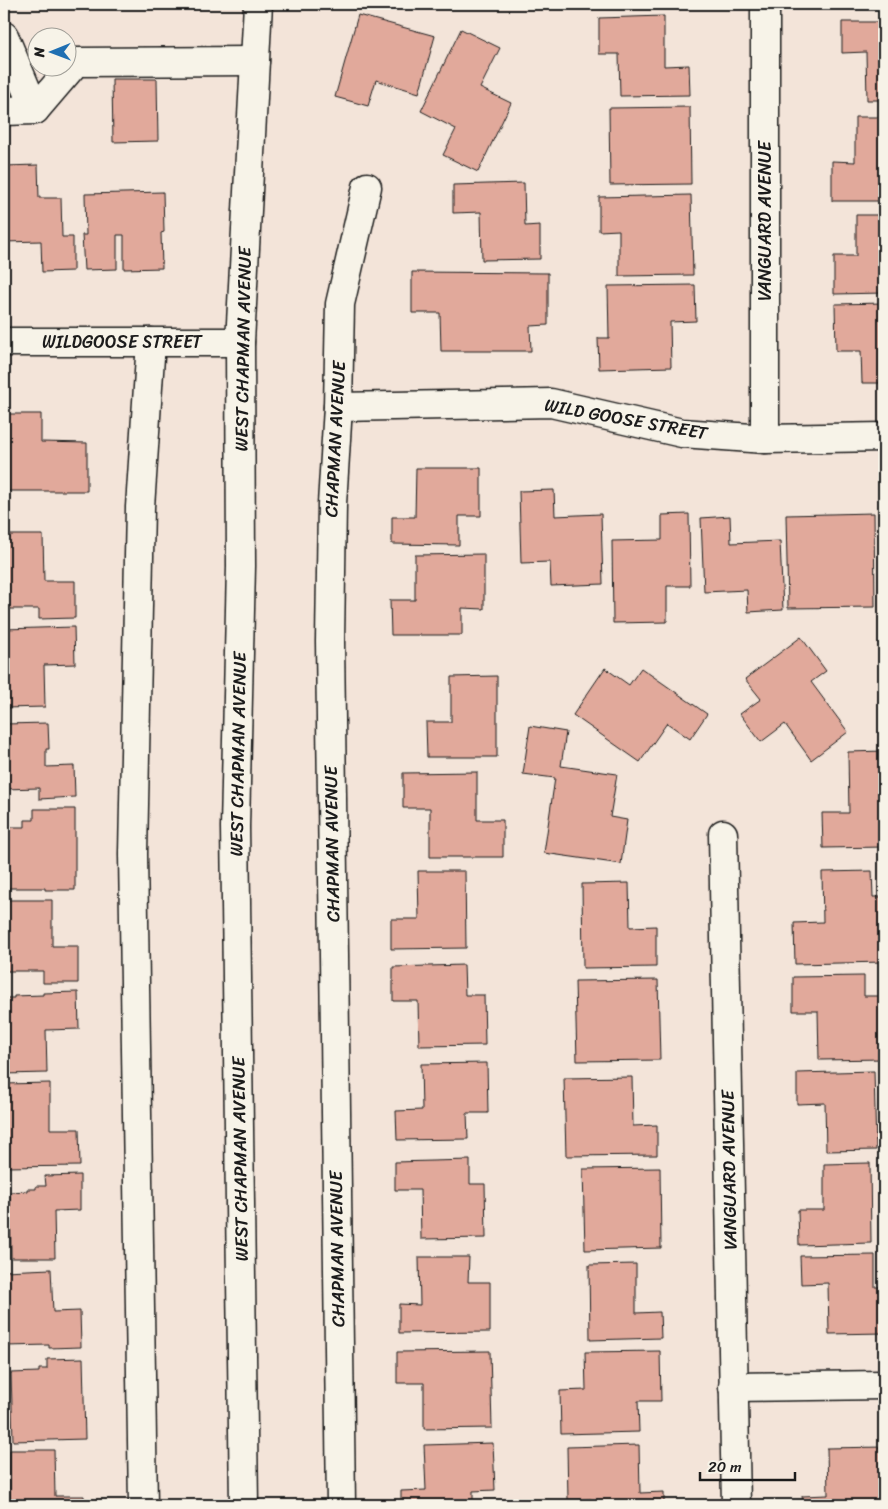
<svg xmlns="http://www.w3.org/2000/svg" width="888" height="1509" viewBox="0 0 888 1509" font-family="Sriracha,sans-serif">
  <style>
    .building { fill: #e1a99b; stroke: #1c1c1c }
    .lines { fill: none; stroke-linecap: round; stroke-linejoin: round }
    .minor-casing { stroke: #1c1c1c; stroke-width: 31 }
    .major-casing { stroke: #1c1c1c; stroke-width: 31 }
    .minor { stroke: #f7f3e8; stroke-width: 28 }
    .major { stroke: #f7f3e8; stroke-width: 28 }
    .labels { text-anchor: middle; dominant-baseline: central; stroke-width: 5; stroke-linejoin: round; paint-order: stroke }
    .street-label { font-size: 18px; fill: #1c1c1c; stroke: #f7f3e8 }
  </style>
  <rect width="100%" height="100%" fill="#f3e4d9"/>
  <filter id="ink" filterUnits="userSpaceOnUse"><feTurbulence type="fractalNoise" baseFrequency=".02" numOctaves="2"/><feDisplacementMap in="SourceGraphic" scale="10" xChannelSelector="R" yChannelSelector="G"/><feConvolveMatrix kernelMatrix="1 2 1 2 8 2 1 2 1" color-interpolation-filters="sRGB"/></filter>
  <g filter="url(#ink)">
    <g class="building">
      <polygon points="855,4 884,4 884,6 855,7"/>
      <polygon points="358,15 435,36 419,93 376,80 368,106 335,97"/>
      <polygon points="664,16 664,66 689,65 690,95 620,96 619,54 599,54 599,18"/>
      <polygon points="842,22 884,22 884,100 867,100 866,52 842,53"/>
      <polygon points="461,29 500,48 480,88 511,103 478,172 443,155 456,129 421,111"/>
      <polygon points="112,79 157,79 158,141 113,142"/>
      <polygon points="690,107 691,184 610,185 609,108"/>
      <polygon points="855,117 884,117 884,201 832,201 832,161 855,162"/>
      <polygon points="38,165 39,198 61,198 62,237 73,237 73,271 42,272 41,241 4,242 4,166"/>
      <polygon points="524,183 525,226 540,225 540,259 482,260 481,212 453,213 453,185"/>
      <polygon points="163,192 164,232 161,233 162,268 124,269 124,235 117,235 117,269 84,270 82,235 86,235 85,194"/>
      <polygon points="691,195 693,275 619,276 619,230 599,231 599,197"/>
      <polygon points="856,215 884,215 884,293 834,294 834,256 856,256"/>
      <polygon points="412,272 548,273 548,325 530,326 531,351 441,351 440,313 412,313"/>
      <polygon points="695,285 696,321 670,322 671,367 599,369 598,338 609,338 608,286"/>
      <polygon points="884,303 884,383 862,383 861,351 836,351 835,304"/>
      <polygon points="8,414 41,414 41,442 87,443 87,491 8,491"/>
      <polygon points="416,468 481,468 481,516 459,516 459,545 392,544 392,517 415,517"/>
      <polygon points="554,490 555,516 601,514 603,584 551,586 550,562 521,563 519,491"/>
      <polygon points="874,513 875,607 788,608 786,515"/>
      <polygon points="689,514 690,586 667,586 667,622 613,623 612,541 662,540 662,515"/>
      <polygon points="881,515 884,515 884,610 882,610"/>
      <polygon points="730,516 731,543 780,541 783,610 748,612 747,590 704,592 701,518"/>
      <polygon points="4,535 43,535 44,581 75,581 75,618 39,619 39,609 4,609"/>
      <polygon points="484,554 484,609 462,608 462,635 391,635 390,600 415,600 415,555"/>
      <polygon points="74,627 75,664 44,665 45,707 4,708 4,629"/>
      <polygon points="801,637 826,671 811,682 848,732 811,760 785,724 761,742 740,714 761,699 745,679"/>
      <polygon points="605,668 629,685 641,668 707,714 690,739 667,723 640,762 573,715"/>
      <polygon points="497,676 497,757 427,757 426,722 451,722 451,677"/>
      <polygon points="48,723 49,749 46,749 46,767 74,766 75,797 39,799 39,788 4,789 4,724"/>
      <polygon points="530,726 566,732 561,766 617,774 610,817 627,820 621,864 544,853 555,778 523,774"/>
      <polygon points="884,751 884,847 823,848 822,813 849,813 848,752"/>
      <polygon points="477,772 477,820 503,820 503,857 430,857 430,808 403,808 403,773"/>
      <polygon points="34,809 75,809 75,890 45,890 45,888 5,888 5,827 25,827 25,820 34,820"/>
      <polygon points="418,871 465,871 466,948 391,949 391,919 419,919"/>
      <polygon points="872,871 873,897 884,897 884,962 795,964 794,923 823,922 822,872"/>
      <polygon points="629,883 630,927 656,926 656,967 583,968 582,884"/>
      <polygon points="4,900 52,900 52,946 78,946 78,983 43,983 43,971 4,971"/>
      <polygon points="464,965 465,995 484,995 485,1045 419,1046 418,1001 393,1001 393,967"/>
      <polygon points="864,976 864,996 884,996 884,1059 819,1060 818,1011 793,1011 793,977"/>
      <polygon points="658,980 660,1060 577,1061 575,981"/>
      <polygon points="78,992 79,1029 46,1030 47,1073 4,1074 4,998 14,998 14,996 43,995 43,993"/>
      <polygon points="487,1063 488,1113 467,1113 468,1139 397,1140 396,1111 422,1110 421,1064"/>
      <polygon points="874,1071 876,1150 826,1151 825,1103 797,1104 797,1073"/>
      <polygon points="632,1077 633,1126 657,1125 657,1155 566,1156 564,1078"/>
      <polygon points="50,1083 50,1129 79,1129 80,1166 5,1167 4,1084"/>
      <polygon points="470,1160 470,1184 485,1184 486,1238 421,1239 420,1190 395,1190 395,1162"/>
      <polygon points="870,1163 871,1243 799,1245 798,1210 824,1210 824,1164"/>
      <polygon points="660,1168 661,1248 585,1250 583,1169"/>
      <polygon points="80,1175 80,1210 54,1211 55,1258 11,1258 10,1192 27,1191 27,1189 36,1189 36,1186 46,1186 45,1176"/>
      <polygon points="875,1255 875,1287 884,1287 884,1333 829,1334 828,1283 801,1284 800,1256"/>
      <polygon points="419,1257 469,1257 468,1282 490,1282 490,1332 399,1333 399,1304 420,1305"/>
      <polygon points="636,1264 636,1313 660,1312 661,1338 590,1340 589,1265"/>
      <polygon points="51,1269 53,1312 80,1311 81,1347 49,1348 49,1345 6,1346 4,1271"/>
      <polygon points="490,1351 492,1428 424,1429 424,1383 397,1383 397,1352"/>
      <polygon points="660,1351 661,1401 638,1401 639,1432 561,1434 560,1391 586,1390 585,1352"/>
      <polygon points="83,1358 85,1439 13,1441 11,1373 39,1372 39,1369 47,1369 47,1359"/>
      <polygon points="493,1443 495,1490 473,1491 473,1505 401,1505 401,1491 426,1490 424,1445"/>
      <polygon points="639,1445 640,1493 664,1492 664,1505 591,1505 591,1499 568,1500 567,1447"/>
      <polygon points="884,1447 884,1505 803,1505 802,1496 828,1495 827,1448"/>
      <polygon points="10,1450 54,1450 55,1496 84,1496 84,1505 10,1505"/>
    </g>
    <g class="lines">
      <g class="minor-casing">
        <g id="minor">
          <polyline points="765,4 765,439"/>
          <polyline points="4,36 35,110"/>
          <polyline points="4,111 35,110 76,62 255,61"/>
          <polyline points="4,342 240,342"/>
          <polyline points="338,407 551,403 682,433 765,439 884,437"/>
          <polyline points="723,834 736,1505"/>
          <polyline points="733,1387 884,1385"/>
          <polyline points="143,1505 133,854 140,507 151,342"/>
          <polyline points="341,1505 330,641 332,504 338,407 340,304 367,187"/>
        </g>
      </g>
      <g class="major-casing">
        <polyline id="major" points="244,1505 235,827 241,566 240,342 258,4"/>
      </g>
      <use href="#minor" class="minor"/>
      <use href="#major" class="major"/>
    </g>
  </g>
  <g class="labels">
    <g class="street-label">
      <text transform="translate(765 221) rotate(-90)">VANGUARD AVENUE</text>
      <text x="122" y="342">WILDGOOSE STREET</text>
      <text transform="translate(243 349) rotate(-89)">WEST CHAPMAN AVENUE</text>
      <text transform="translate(626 419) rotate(10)">WILD GOOSE STREET</text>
      <text transform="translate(335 439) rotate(-87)">CHAPMAN AVENUE</text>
      <text transform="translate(238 754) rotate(-89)">WEST CHAPMAN AVENUE</text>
      <text transform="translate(332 844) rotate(-91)">CHAPMAN AVENUE</text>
      <text transform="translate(240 1159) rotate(-91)">WEST CHAPMAN AVENUE</text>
      <text transform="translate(729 1170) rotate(-91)">VANGUARD AVENUE</text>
      <text transform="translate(337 1249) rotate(-91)">CHAPMAN AVENUE</text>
    </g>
  </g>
  <rect width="888" height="1509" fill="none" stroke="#f7f3e8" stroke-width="20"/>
  <rect x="10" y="10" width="868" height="1489" fill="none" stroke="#1c1c1c" stroke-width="2" filter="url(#ink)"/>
  <g transform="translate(52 52) rotate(269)"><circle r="24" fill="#f7f3e8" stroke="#9f9d96"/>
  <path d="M0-4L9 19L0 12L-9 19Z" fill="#1f6fb2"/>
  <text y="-8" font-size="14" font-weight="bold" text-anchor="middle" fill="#1c1c1c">N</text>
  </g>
  <path d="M700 1472v8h95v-8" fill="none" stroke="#1c1c1c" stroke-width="2.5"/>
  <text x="708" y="1472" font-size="15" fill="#1c1c1c" stroke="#f7f3e8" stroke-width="4" paint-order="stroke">20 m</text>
</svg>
